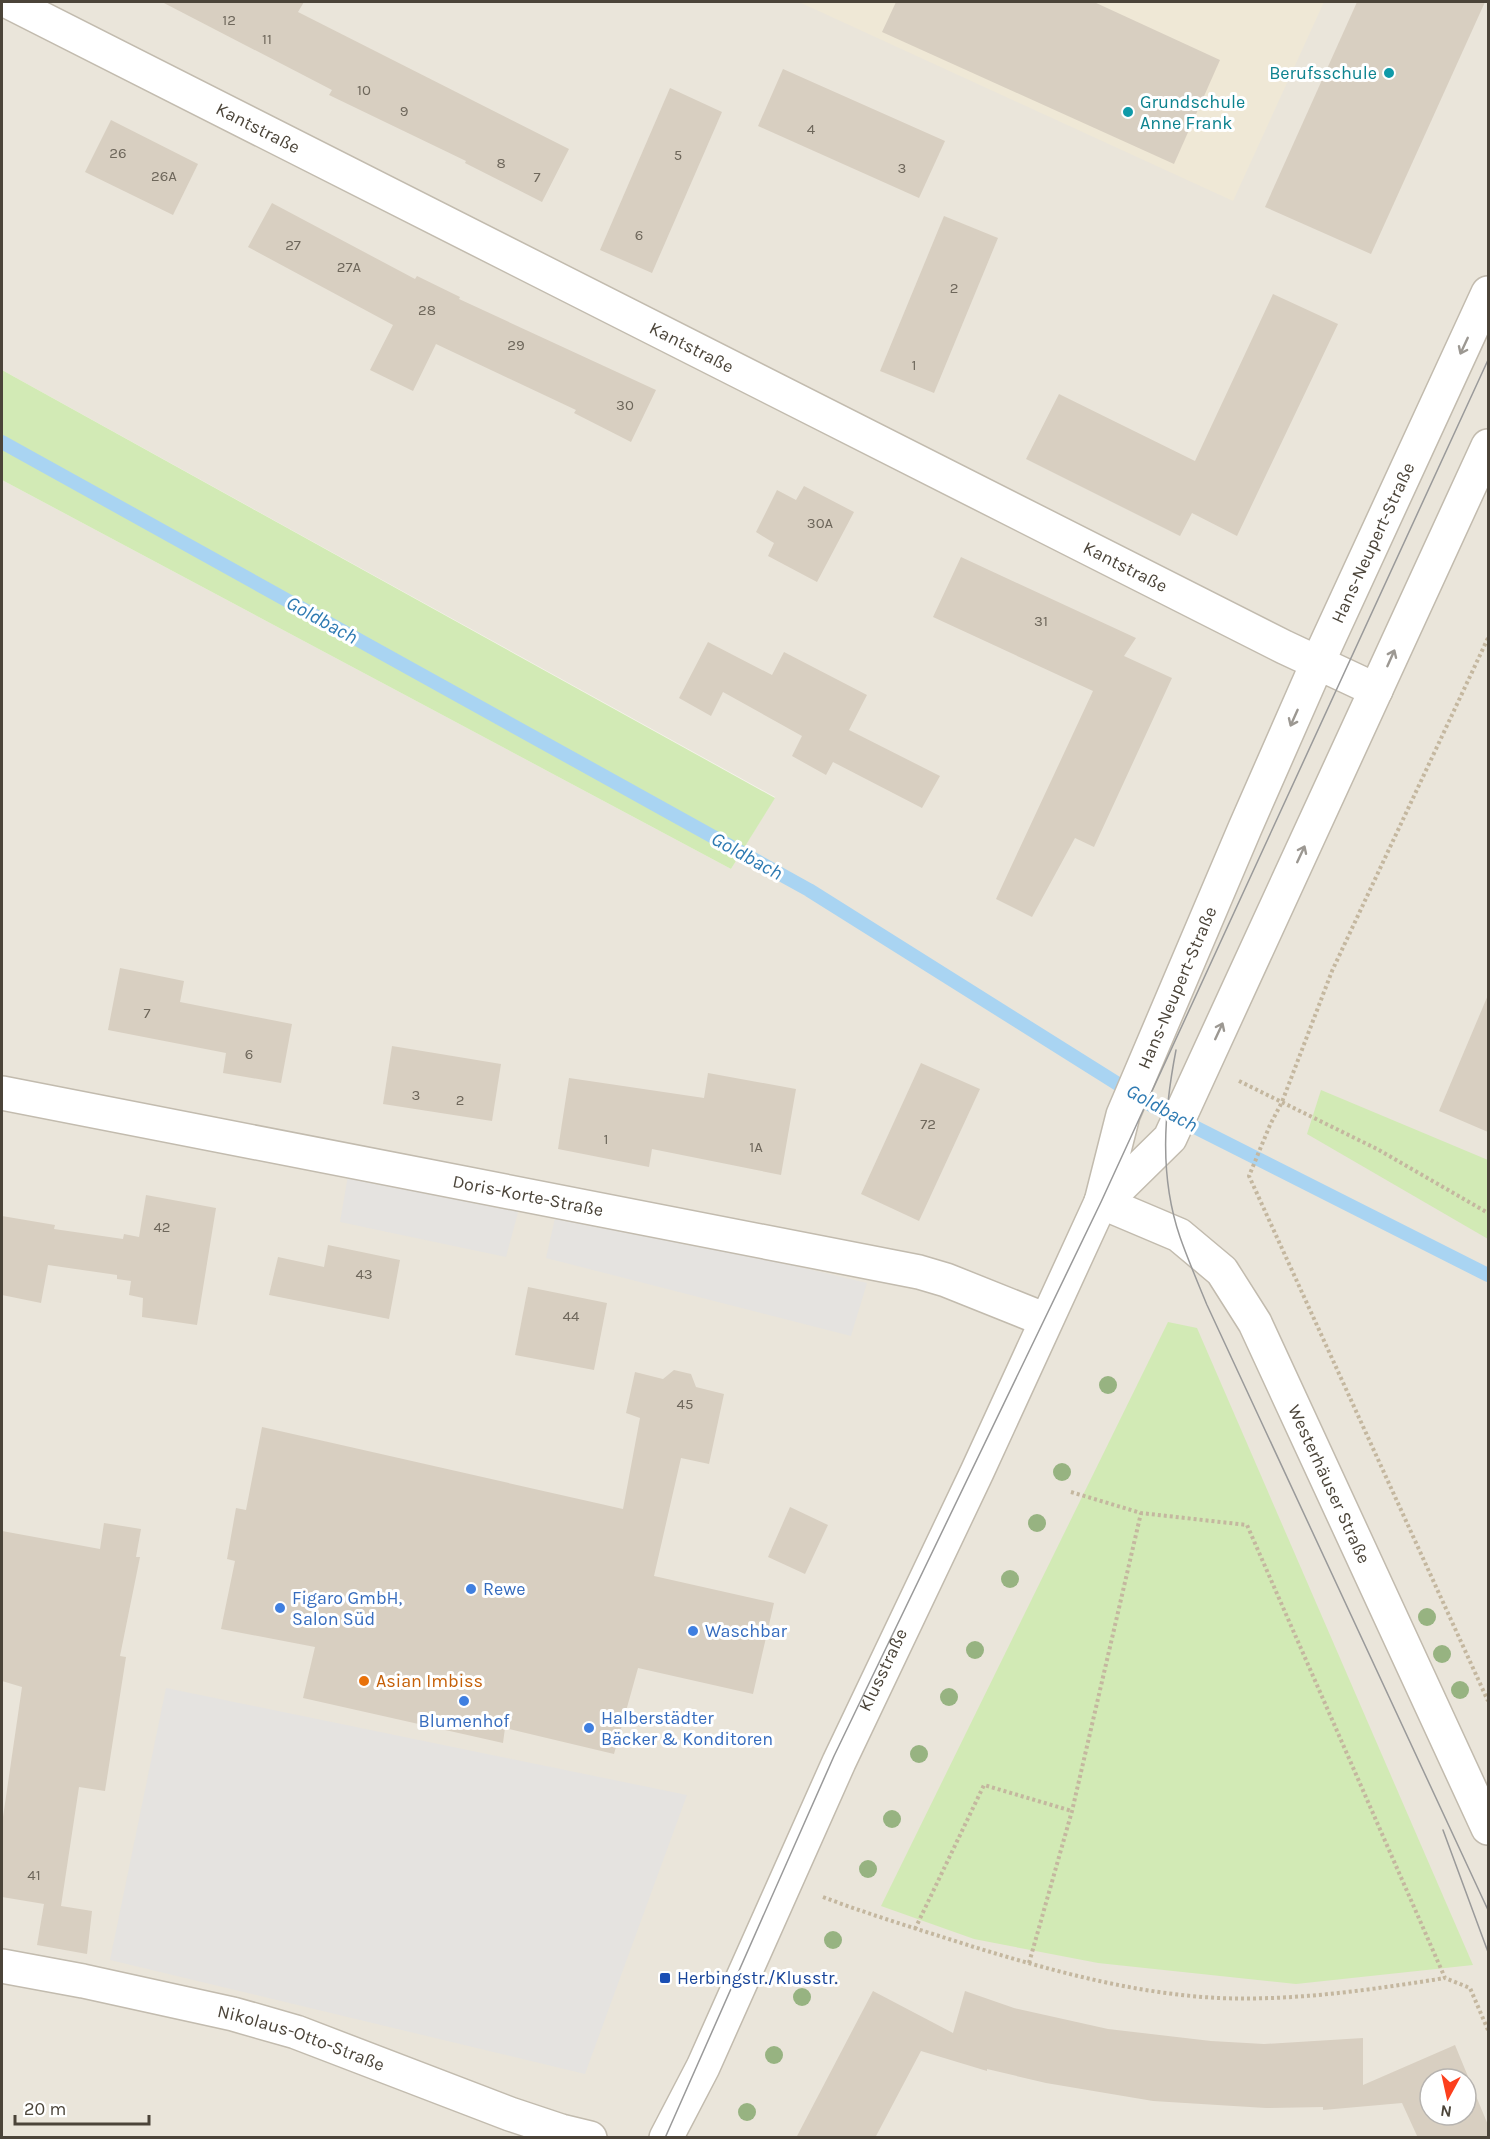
<svg xmlns="http://www.w3.org/2000/svg" width="1490" height="2139" viewBox="0 0 1490 2139" font-family="Karla,sans-serif">
  <style>
    .residential { fill: #eae5da; fill-rule: evenodd }
    .education { fill: #efe8d6 }
    .green { fill: #d2eab5 }
    .parking { fill: #e5e3e0 }
    .lines { fill: none; stroke-linecap: round; stroke-linejoin: round }
    .stream { stroke: #a9d4f2; stroke-width: 14 }
    .building { fill: #d8cfc1; fill-rule: evenodd }
    .minor-casing { stroke: #c2bbae; stroke-width: 36 }
    .tertiary-casing { stroke: #c2bbae; stroke-width: 36 }
    .path { stroke: #c4b79f; stroke-width: 4; stroke-dasharray: 3 3; stroke-linecap: butt }
    .minor { stroke: #fff; stroke-width: 33 }
    .tertiary { stroke: #fff; stroke-width: 33 }
    .tram { stroke: #9a9a9a; stroke-width: 1.5 }
    .tree { fill: #97b381 }
    .oneway { stroke: #9c9892 }
    .culture-dot { fill: #0f9aa8; stroke: #fff; stroke-width: 2 }
    .shop-dot { fill: #3f7fe0; stroke: #fff; stroke-width: 2 }
    .food-dot { fill: #e8710a; stroke: #fff; stroke-width: 2 }
    .transit-dot { fill: #1a4fb4; stroke: #fff; stroke-width: 2 }
    .labels { text-anchor: middle; dominant-baseline: central; stroke-width: 6; stroke-linejoin: round; paint-order: stroke }
    .number-label { font-size: 15px; fill: #6e675b }
    .culture-label { font-size: 18px; fill: #0d838f; stroke: #fff; text-anchor: end }
    .street-label { font-size: 18px; fill: #4b4439; stroke: #fff }
    .shop-label { font-size: 18px; fill: #366cbe; stroke: #fff; text-anchor: start }
    .food-label { font-size: 18px; fill: #c56008; stroke: #fff; text-anchor: start }
    .transit-label { font-size: 18px; fill: #164399; stroke: #fff; text-anchor: start }
    .water-label { font-size: 20px; font-style: italic; fill: #2e7ab2; stroke: #fff }
  </style>
  <rect width="100%" height="100%" fill="#f6f3ec"/>
  <path class="residential" d="M2,2H1488V2137H2V480L731,869L775,797L2,370ZM1430,2079H1466V2115H1430Z"/>
  <polygon class="education" points="799,2 1324,2 1233,201"/>
  <g class="green">
    <polygon points="2,370 775,798 731,869 2,480"/>
    <polygon points="1321,1090 1488,1160 1488,1239 1307,1134"/>
    <polygon points="1168,1322 1197,1328 1473,1965 1296,1984 1098,1963 974,1939 881,1906"/>
  </g>
  <g class="parking">
    <polygon points="348,1175 519,1209 506,1257 340,1222"/>
    <polygon points="557,1209 867,1283 851,1336 546,1258"/>
    <polygon points="166,1688 687,1795 585,2074 110,1960"/>
  </g>
  <g class="lines">
    <polyline class="stream" points="2,442 809,890 1153,1106 1488,1275"/>
  </g>
  <g class="building">
    <polygon points="162,2 304,2 298,12 569,149 542,202 465,163 466,161 329,95 332,90"/>
    <polygon points="896,2 1094,2 1220,60 1174,164 882,32"/>
    <polygon points="1357,2 1485,2 1371,254 1265,207"/>
    <polygon points="783,69 945,141 919,198 758,126"/>
    <polygon points="670,88 722,112 652,273 600,250"/>
    <polygon points="111,120 198,164 173,215 85,172"/>
    <polygon points="272,203 415,279 417,276 460,297 459,299 656,390 631,442 574,413 576,410 436,344 413,391 370,370 393,325 248,247"/>
    <polygon points="944,216 998,238 934,393 880,371"/>
    <polygon points="1273,294 1338,324 1237,536 1192,513 1180,536 1026,459 1059,394 1195,461"/>
    <polygon points="804,486 854,512 817,582 768,556 774,543 756,532 777,490 796,500"/>
    <polygon points="961,557 1136,638 1124,656 1172,678 1094,847 1075,838 1032,917 996,899 1093,691 933,617"/>
    <polygon points="708,642 772,675 784,652 867,695 849,730 940,776 922,808 833,762 826,775 792,756 802,736 723,692 711,716 679,698"/>
    <polygon points="120,968 184,981 180,1002 292,1024 281,1083 223,1073 226,1053 108,1030"/>
    <polygon points="1488,995 1488,1132 1439,1111"/>
    <polygon points="392,1046 501,1064 492,1121 383,1104"/>
    <polygon points="921,1063 980,1089 919,1221 861,1194"/>
    <polygon points="708,1073 796,1089 781,1175 652,1149 649,1167 558,1149 569,1078 704,1098"/>
    <polygon points="146,1195 216,1208 197,1325 142,1317 143,1298 129,1295 131,1281 117,1279 117,1275 48,1265 41,1303 2,1295 2,1216 55,1225 54,1229 123,1239 124,1234 139,1237"/>
    <polygon points="328,1245 400,1260 389,1319 269,1295 278,1257 324,1267"/>
    <polygon points="528,1287 607,1303 594,1370 515,1355"/>
    <polygon points="674,1370 691,1374 696,1387 724,1394 709,1464 681,1458 654,1576 774,1603 753,1694 638,1668 614,1754 505,1728 503,1743 303,1698 315,1647 221,1629 235,1561 227,1559 236,1508 246,1510 262,1427 623,1509 640,1418 626,1413 635,1372 663,1379"/>
    <polygon points="790,1507 828,1525 805,1574 768,1557"/>
    <polygon points="104,1523 141,1529 136,1557 140,1557 120,1656 126,1657 105,1791 79,1787 61,1906 92,1911 87,1954 37,1945 44,1904 2,1897 2,1824 22,1687 2,1681 2,1531 100,1549"/>
    <path d="M873,1991L953,2033L965,1991L1014,2008L1108,2029L1211,2041L1264,2044L1363,2038V2085L1455,2045L1488,2125V2138H1418L1402,2103L1323,2110V2107L1266,2108L1153,2101L1046,2083L987,2069V2071L921,2051L875,2138H796ZM1430,2079H1466V2115H1430Z"/>
  </g>
  <g class="lines">
    <g class="minor-casing">
      <g id="minor">
        <path id="s1" d="M9,2L1284,647L1376,690"/>
        <path id="s2" d="M2,1093L919,1272L946,1280L1046,1320"/>
        <path id="s3" d="M1101,1202L1123,1115L1245,828L1317,664L1488,293"/>
        <polyline points="1101,1202 1116,1191 1170,1138 1488,446"/>
        <path id="s4" d="M2,1966L83,1981L233,2014L296,2032L510,2114L561,2131L590,2138"/>
      </g>
    </g>
    <g class="tertiary-casing">
      <g id="tertiary">
        <path id="s5" d="M666,2138L703,2067L839,1762L977,1472L1101,1202L1179,1235L1222,1271L1255,1323L1488,1828"/>
      </g>
    </g>
    <g class="path">
      <polyline points="1488,638 1332,971 1282,1102 1270,1125 1249,1176 1488,1701"/>
      <polyline points="1239,1081 1377,1149 1488,1213"/>
      <polyline points="1071,1492 1141,1513 1247,1525 1445,1978 1470,1988 1488,2030"/>
      <path d="M823,1897C873,1916 924,1931 974,1947C1053,1971 1136,1994 1219,1998C1295,2001 1370,1990 1445,1978"/>
      <polyline points="915,1929 984,1785 1072,1811"/>
      <polyline points="1029,1963 1072,1811 1141,1513"/>
    </g>
    <use href="#minor" class="minor"/>
    <use href="#tertiary" class="tertiary"/>
    <g class="tram">
      <path d="M1176,1050C1164,1112 1159,1176 1180,1237C1188,1260 1198,1283 1207,1305L1488,1910"/>
      <polyline points="1443,1830 1488,1952"/>
      <polyline points="665,2138 834,1756 1101,1202 1488,360"/>
    </g>
  </g>
  <g class="tree">
    <circle cx="1108" cy="1385" r="9"/>
    <circle cx="1062" cy="1472" r="9"/>
    <circle cx="1037" cy="1523" r="9"/>
    <circle cx="1010" cy="1579" r="9"/>
    <circle cx="1427" cy="1617" r="9"/>
    <circle cx="975" cy="1650" r="9"/>
    <circle cx="1442" cy="1654" r="9"/>
    <circle cx="1460" cy="1690" r="9"/>
    <circle cx="949" cy="1697" r="9"/>
    <circle cx="919" cy="1754" r="9"/>
    <circle cx="892" cy="1819" r="9"/>
    <circle cx="868" cy="1869" r="9"/>
    <circle cx="833" cy="1940" r="9"/>
    <circle cx="802" cy="1997" r="9"/>
    <circle cx="774" cy="2055" r="9"/>
    <circle cx="747" cy="2112" r="9"/>
  </g>
  <defs><path id="oneway-shaft" d="M-6 0H5M1.5-3L5.5 0L1.5 3" fill="none" stroke-width="1.6" stroke-linecap="round" stroke-linejoin="round" transform="scale(1.5)"/></defs>
  <g class="oneway">
    <use href="#oneway-shaft" transform="translate(1464 346) rotate(115)"/>
    <use href="#oneway-shaft" transform="translate(1391 658) rotate(-66)"/>
    <use href="#oneway-shaft" transform="translate(1294 718) rotate(114)"/>
    <use href="#oneway-shaft" transform="translate(1301 854) rotate(-65)"/>
    <use href="#oneway-shaft" transform="translate(1219 1031) rotate(-65)"/>
  </g>
  <g class="culture-dot">
    <circle cx="1389" cy="73" r="6"/>
    <circle cx="1128" cy="112" r="6"/>
  </g>
  <g class="shop-dot">
    <circle cx="471" cy="1589" r="6"/>
    <circle cx="280" cy="1608" r="6"/>
    <circle cx="693" cy="1631" r="6"/>
    <circle cx="464" cy="1701" r="6"/>
    <circle cx="589" cy="1728" r="6"/>
  </g>
  <circle class="food-dot" cx="364" cy="1681" r="6"/>
  <rect class="transit-dot" x="659" y="1972" width="12" height="12" rx="3"/>
  <g class="labels">
    <g class="number-label">
      <text x="229" y="20">12</text>
      <text x="267" y="39">11</text>
      <text x="364" y="90">10</text>
      <text x="404" y="111">9</text>
      <text x="811" y="129">4</text>
      <text x="118" y="153">26</text>
      <text x="678" y="155">5</text>
      <text x="501" y="163">8</text>
      <text x="902" y="168">3</text>
      <text x="164" y="176">26A</text>
      <text x="537" y="177">7</text>
      <text x="639" y="235">6</text>
      <text x="293" y="245">27</text>
      <text x="349" y="267">27A</text>
      <text x="954" y="288">2</text>
      <text x="427" y="310">28</text>
      <text x="516" y="345">29</text>
      <text x="914" y="365">1</text>
      <text x="625" y="405">30</text>
      <text x="820" y="523">30A</text>
      <text x="1041" y="621">31</text>
      <text x="147" y="1013">7</text>
      <text x="249" y="1054">6</text>
      <text x="416" y="1095">3</text>
      <text x="460" y="1100">2</text>
      <text x="928" y="1124">72</text>
      <text x="606" y="1139">1</text>
      <text x="756" y="1147">1A</text>
      <text x="162" y="1227">42</text>
      <text x="364" y="1274">43</text>
      <text x="571" y="1316">44</text>
      <text x="685" y="1404">45</text>
      <text x="34" y="1875">41</text>
    </g>
    <g class="culture-label">
      <text x="1377" y="73">Berufsschule</text>
      <text x="1140" y="102" text-anchor="start">Grundschule<tspan x="1140" dy="21">Anne Frank</tspan></text>
    </g>
    <g class="street-label">
      <text stroke="none"><textPath href="#s1" startOffset="279">Kantstraße</textPath></text>
      <text stroke="none"><textPath href="#s1" startOffset="765">Kantstraße</textPath></text>
      <text stroke="none"><textPath href="#s3" startOffset="714">Hans-Neupert-Straße</textPath></text>
      <text stroke="none"><textPath href="#s1" startOffset="1251">Kantstraße</textPath></text>
      <text stroke="none"><textPath href="#s3" startOffset="228">Hans-Neupert-Straße</textPath></text>
      <text stroke="none"><textPath href="#s2" startOffset="536">Doris-Korte-Straße</textPath></text>
      <text stroke="none"><textPath href="#s5" startOffset="1412">Westerhäuser Straße</textPath></text>
      <text stroke="none"><textPath href="#s5" startOffset="516">Klusstraße</textPath></text>
      <text stroke="none"><textPath href="#s4" startOffset="308">Nikolaus-Otto-Straße</textPath></text>
    </g>
    <g class="shop-label">
      <text x="483" y="1589">Rewe</text>
      <text x="292" y="1598">Figaro GmbH,<tspan x="292" dy="21">Salon Süd</tspan></text>
      <text x="705" y="1631">Waschbar</text>
      <text x="601" y="1718">Halberstädter<tspan x="601" dy="21">Bäcker &amp; Konditoren</tspan></text>
      <text x="464" y="1721" text-anchor="middle">Blumenhof</text>
    </g>
    <g class="food-label">
      <text x="376" y="1681">Asian Imbiss</text>
    </g>
    <g class="transit-label">
      <text x="677" y="1978">Herbingstr./Klusstr.</text>
    </g>
    <g class="water-label">
      <text transform="translate(322 620) rotate(29)">Goldbach</text>
      <text transform="translate(747 856) rotate(29)">Goldbach</text>
      <text transform="translate(1162 1108) rotate(29)">Goldbach</text>
    </g>
  </g>
  <rect width="1490" height="2139" fill="none" stroke="#4b4439" stroke-width="6"/>
  <g transform="translate(1448 2097) rotate(188)"><circle r="28" fill="#ffffff" stroke="#b7b4b0" stroke-width="1.5"/>
  <path d="M0-4.5L10 22L0 15L-10 22Z" fill="#fc3f1d"/>
  <text y="-9" font-size="16" font-weight="bold" text-anchor="middle" fill="#4b4439">N</text>
  </g>
  <path d="M15 2115v9h134v-9" fill="none" stroke="#4b4439" stroke-width="3"/>
  <text x="24" y="2115" font-size="18" fill="#4b4439" stroke="#ffffff" stroke-width="4.5" paint-order="stroke">20 m</text>
</svg>
